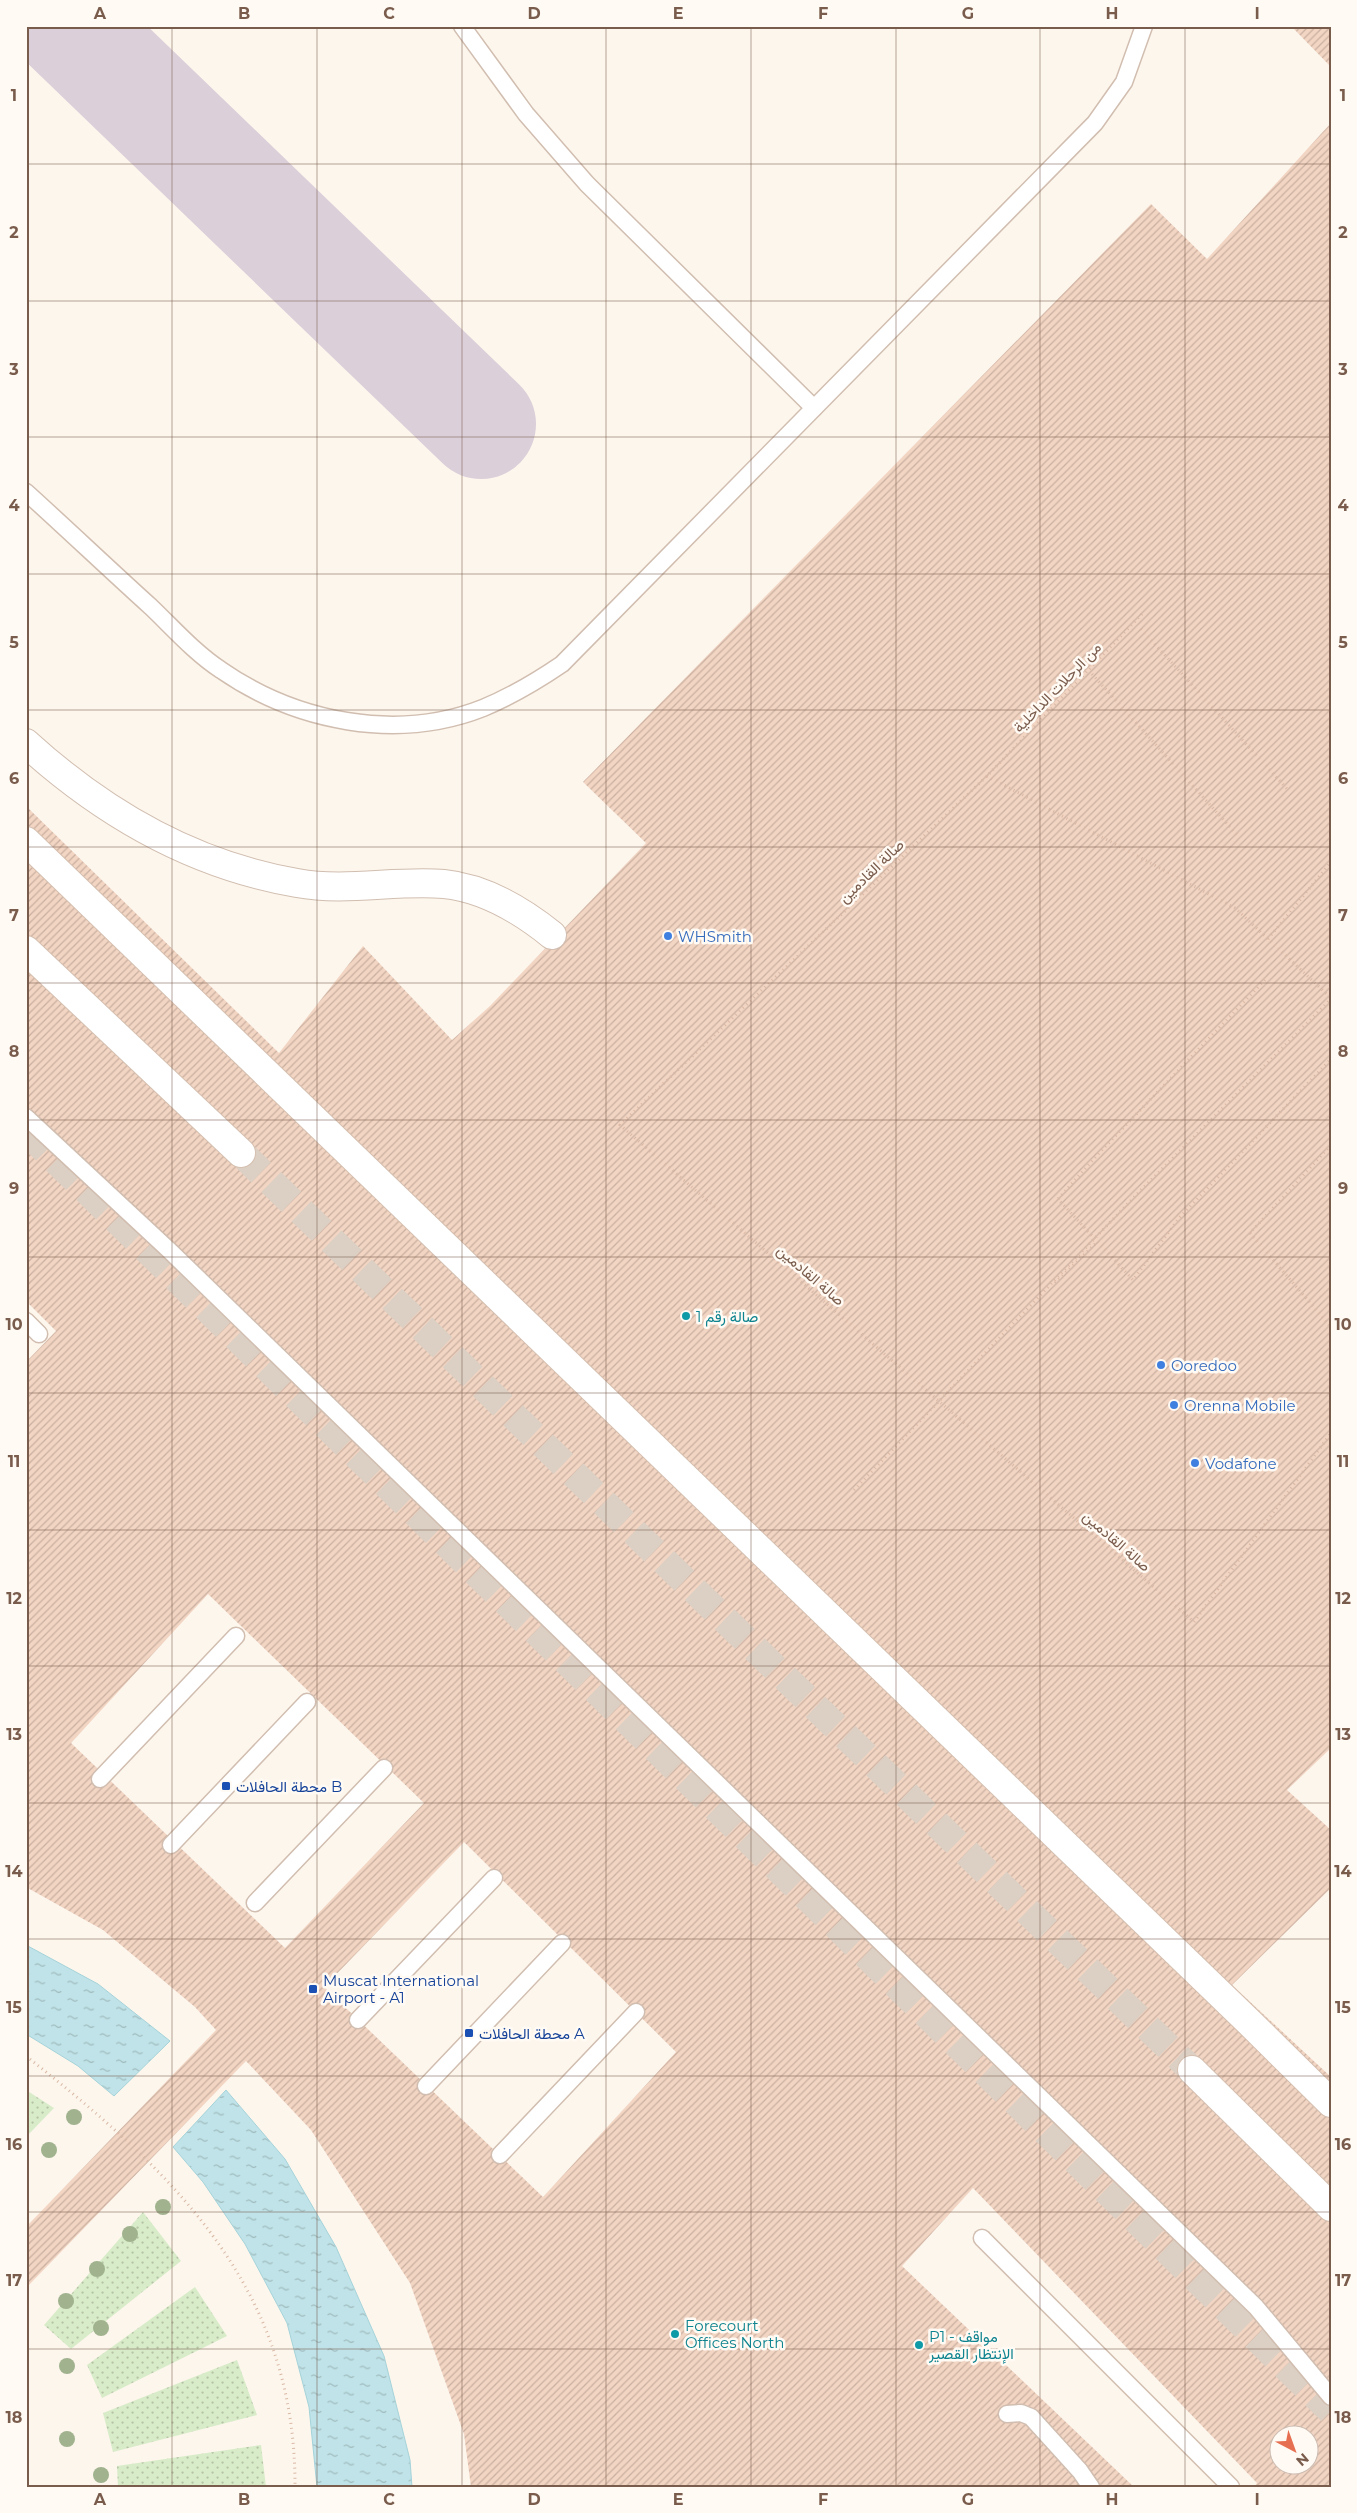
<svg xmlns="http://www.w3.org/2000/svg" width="1357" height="2513" viewBox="0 0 1357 2513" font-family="Montserrat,Vazirmatn,sans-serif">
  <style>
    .grass { fill: url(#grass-dots) }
    .water { fill: url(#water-ripples); stroke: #a5d3da }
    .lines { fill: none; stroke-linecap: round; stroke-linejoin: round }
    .taxiway { stroke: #dbcfda; stroke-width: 110 }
    .building { fill: url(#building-hatch); fill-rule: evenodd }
    .secondary-tunnel { stroke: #dcd0c4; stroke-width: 28; stroke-dasharray: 28 14; stroke-linecap: butt }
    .lane-casing { stroke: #d1beb0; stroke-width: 19 }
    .street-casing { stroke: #d1beb0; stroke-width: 30 }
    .secondary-casing { stroke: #d6c0b0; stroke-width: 30 }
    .path { stroke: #d9b8a5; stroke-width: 3; stroke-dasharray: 1 4; stroke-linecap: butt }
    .lane { stroke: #fff; stroke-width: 16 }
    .street { stroke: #fff; stroke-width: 28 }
    .secondary { stroke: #fff; stroke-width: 28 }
    .tree { fill: #a0b28e }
    .grid { fill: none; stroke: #7a5c4d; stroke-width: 1; stroke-opacity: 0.55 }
    .shop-dot { fill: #3f7fe0; stroke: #fffaf3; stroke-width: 2 }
    .culture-dot { fill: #0f9aa8; stroke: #fffaf3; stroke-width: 2 }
    .transit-dot { fill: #1a4fb4; stroke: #fffaf3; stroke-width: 2 }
    .labels { text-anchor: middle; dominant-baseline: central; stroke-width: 5; stroke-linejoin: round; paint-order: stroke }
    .street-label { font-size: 15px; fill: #7a5c4d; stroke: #fffaf3 }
    .shop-label { font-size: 15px; fill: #366cbe; stroke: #fffaf3; text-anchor: start }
    .culture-label { font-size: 15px; fill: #0d838f; stroke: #fffaf3; text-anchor: start }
    .transit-label { font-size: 15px; fill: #164399; stroke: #fffaf3; text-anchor: start }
    .neatline { fill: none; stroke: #7a5c4d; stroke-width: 2 }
    .grid-label { font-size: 16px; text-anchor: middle; font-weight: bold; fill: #7a5c4d }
  </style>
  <defs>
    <pattern id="grass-dots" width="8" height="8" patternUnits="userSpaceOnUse" patternTransform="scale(1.25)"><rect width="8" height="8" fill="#d8ecc9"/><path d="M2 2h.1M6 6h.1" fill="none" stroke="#b4c2a5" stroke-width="1.8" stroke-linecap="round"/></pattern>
    <pattern id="water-ripples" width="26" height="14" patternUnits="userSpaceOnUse" patternTransform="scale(1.25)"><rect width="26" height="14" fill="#bfe3e8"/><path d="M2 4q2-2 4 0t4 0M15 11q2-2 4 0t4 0" fill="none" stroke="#a0bbbe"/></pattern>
    <pattern id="building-hatch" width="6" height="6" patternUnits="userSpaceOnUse" patternTransform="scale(1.25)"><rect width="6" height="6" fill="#f3d5c3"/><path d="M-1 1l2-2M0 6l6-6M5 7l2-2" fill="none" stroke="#cab0a1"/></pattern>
  </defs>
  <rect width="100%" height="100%" fill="#fdf6ec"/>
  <g class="grass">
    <polygon points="26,2090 54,2108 26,2137"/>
    <polygon points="143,2212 181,2261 71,2349 44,2325"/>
    <polygon points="195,2287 227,2336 102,2398 87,2365"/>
    <polygon points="237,2360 257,2415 113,2452 103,2413"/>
    <polygon points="261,2445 266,2487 118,2487 117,2466"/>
  </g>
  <g class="water">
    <polygon points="26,1945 98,1984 170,2041 114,2096 78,2066 26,2034"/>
    <polygon points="226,2090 285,2159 336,2247 384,2356 410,2460 412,2487 317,2487 309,2407 287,2323 245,2244 203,2182 173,2147"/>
  </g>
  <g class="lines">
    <polyline class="taxiway" points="68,26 481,424"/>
  </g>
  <g class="building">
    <polygon points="1291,26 1331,26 1331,67"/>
    <path d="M1331,123V1748L1287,1790L1331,1830V1888L1232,1985L1331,2077V2487H1254L1257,2483L973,2188L902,2266L1134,2487H471L464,2434L410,2283L311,2130L246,2061L26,2288V2227L216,2030L195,2007L103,1930L26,1887V1362L56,1331L26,1301V806L279,1053L363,946L452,1040L490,1006L646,843L583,782L1151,204L1207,259ZM208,1594L424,1803L285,1948L71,1743ZM464,1842L676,2052L543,2197L324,1987ZM1280,2436H1310V2466H1280Z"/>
  </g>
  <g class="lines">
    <g class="secondary-tunnel">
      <polyline points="26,1131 1331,2411"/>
      <polyline points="241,1153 1192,2070"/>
    </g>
    <g class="lane-casing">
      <g id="lane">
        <polyline points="462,26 526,114 587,184 814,408"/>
        <path d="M26,492C68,530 109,569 151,607C173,628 195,653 221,670C296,722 397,742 483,708C512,696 537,681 562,664L1095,123L1124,82L1144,26"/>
        <polyline points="26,1117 170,1251 1256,2307 1331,2397"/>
        <polyline points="26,1321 39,1334"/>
        <polyline points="100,1779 236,1636"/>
        <polyline points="171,1845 307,1702"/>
        <polyline points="255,1903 384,1768"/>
        <polyline points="358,2020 494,1878"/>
        <polyline points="426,2086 562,1943"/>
        <polyline points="500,2155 636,2012"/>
        <polyline points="982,2238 1231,2487"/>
        <polyline points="1007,2414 1021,2413 1031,2417 1080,2471 1091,2487"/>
      </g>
    </g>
    <g class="street-casing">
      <path id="street" d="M26,743C104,814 192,865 297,883C346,892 395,880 444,884C484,888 521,910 552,935"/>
    </g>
    <g class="secondary-casing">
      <g id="secondary">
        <polyline points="26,841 1250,2023 1331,2103"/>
        <polyline points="26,950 241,1153"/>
        <polyline points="1192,2070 1331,2207"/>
      </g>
    </g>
    <g class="path">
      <polyline points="1142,614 987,776 620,1125 1194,1622 1331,1433"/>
      <polyline points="1141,629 1289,791"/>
      <polyline points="1092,674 1239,837"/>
      <polyline points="987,776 1235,908 1331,998"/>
      <polyline points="1268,939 1331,862"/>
      <polyline points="1265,980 1100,1152 1058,1199 1133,1280 1179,1218 1331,1059"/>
      <polyline points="1331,1145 1250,1233 1331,1327"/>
      <polyline points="1055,1283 1097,1242"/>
      <polyline points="854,1490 1140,1191 1331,999"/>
      <path d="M26,2056C172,2171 296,2287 295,2487"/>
    </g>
    <use href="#lane" class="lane"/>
    <use href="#street" class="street"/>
    <use href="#secondary" class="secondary"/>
  </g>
  <g class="tree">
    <circle cx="74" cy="2117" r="8"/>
    <circle cx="49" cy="2150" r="8"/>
    <circle cx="163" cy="2207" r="8"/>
    <circle cx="130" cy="2234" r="8"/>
    <circle cx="97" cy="2269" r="8"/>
    <circle cx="66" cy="2301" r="8"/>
    <circle cx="101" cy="2328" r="8"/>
    <circle cx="67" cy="2366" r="8"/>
    <circle cx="67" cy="2439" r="8"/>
    <circle cx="101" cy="2475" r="8"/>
  </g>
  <path class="grid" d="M172,26V2487M317,26V2487M462,26V2487M606,26V2487M751,26V2487M896,26V2487M1040,26V2487M1185,26V2487M26,164H1331M26,301H1331M26,437H1331M26,574H1331M26,710H1331M26,847H1331M26,983H1331M26,1120H1331M26,1257H1331M26,1393H1331M26,1530H1331M26,1666H1331M26,1803H1331M26,1939H1331M26,2076H1331M26,2212H1331M26,2349H1331"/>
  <g class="shop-dot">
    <circle cx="668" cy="936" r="5"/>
    <circle cx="1161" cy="1365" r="5"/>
    <circle cx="1174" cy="1405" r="5"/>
    <circle cx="1195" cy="1463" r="5"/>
  </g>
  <g class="culture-dot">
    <circle cx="686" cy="1316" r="5"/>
    <circle cx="675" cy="2334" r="5"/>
    <circle cx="919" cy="2345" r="5"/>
  </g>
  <g class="transit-dot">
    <rect x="221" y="1781" width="10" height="10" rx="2.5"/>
    <rect x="308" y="1984" width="10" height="10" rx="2.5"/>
    <rect x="464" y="2028" width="10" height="10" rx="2.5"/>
  </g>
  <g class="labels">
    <g class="street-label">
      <text transform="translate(1057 687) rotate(-46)">من الرحلات الداخلية</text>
      <text transform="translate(871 871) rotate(-44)">صالة القادمين</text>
      <text transform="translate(811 1275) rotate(41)">صالة القادمين</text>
      <text transform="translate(1117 1541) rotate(41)">صالة القادمين</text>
    </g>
    <g class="shop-label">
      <text x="678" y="936">WHSmith</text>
      <text x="1171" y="1365">Ooredoo</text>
      <text x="1184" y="1405">Orenna Mobile</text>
      <text x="1205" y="1463">Vodafone</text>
    </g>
    <g class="culture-label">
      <text x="696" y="1316">صالة رقم 1</text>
      <text x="685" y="2325">Forecourt<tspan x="685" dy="17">Offices North</tspan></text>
      <text x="929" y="2336">P1 - مواقف<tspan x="929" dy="17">الإنتظار القصير</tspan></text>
    </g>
    <g class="transit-label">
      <text x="236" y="1786">محطة الحافلات B</text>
      <text x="323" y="1980">Muscat International<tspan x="323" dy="17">Airport - A1</tspan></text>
      <text x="479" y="2033">محطة الحافلات A</text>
    </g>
  </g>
  <rect width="1357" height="2513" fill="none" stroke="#fffaf3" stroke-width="55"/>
  <g transform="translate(1294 2450) rotate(139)"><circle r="24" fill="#fffaf3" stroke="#cabbb1"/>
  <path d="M0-4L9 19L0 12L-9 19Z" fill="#e76f51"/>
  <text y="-8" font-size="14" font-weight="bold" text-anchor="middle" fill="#7a5c4d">N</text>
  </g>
  <rect x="28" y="28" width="1302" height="2458" class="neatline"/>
  <g class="grid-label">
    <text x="100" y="19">A</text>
    <text x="244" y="19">B</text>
    <text x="389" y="19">C</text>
    <text x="534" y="19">D</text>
    <text x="678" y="19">E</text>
    <text x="823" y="19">F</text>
    <text x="968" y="19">G</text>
    <text x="1112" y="19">H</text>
    <text x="1257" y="19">I</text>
    <text x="14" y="101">1</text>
    <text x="1343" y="101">1</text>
    <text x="14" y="238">2</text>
    <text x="1343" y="238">2</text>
    <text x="14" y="375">3</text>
    <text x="1343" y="375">3</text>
    <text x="14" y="511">4</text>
    <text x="1343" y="511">4</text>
    <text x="14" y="648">5</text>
    <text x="1343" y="648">5</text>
    <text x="14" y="784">6</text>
    <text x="1343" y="784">6</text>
    <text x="14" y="921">7</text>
    <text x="1343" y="921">7</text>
    <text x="14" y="1057">8</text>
    <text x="1343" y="1057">8</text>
    <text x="14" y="1194">9</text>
    <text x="1343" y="1194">9</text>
    <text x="14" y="1330">10</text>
    <text x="1343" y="1330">10</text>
    <text x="14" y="1467">11</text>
    <text x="1343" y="1467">11</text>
    <text x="14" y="1604">12</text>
    <text x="1343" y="1604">12</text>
    <text x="14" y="1740">13</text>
    <text x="1343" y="1740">13</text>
    <text x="14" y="1877">14</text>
    <text x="1343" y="1877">14</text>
    <text x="14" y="2013">15</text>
    <text x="1343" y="2013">15</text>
    <text x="14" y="2150">16</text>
    <text x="1343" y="2150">16</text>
    <text x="14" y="2286">17</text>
    <text x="1343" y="2286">17</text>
    <text x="14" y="2423">18</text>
    <text x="1343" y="2423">18</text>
    <text x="100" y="2505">A</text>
    <text x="244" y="2505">B</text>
    <text x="389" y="2505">C</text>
    <text x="534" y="2505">D</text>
    <text x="678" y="2505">E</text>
    <text x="823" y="2505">F</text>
    <text x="968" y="2505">G</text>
    <text x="1112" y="2505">H</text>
    <text x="1257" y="2505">I</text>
  </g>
</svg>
